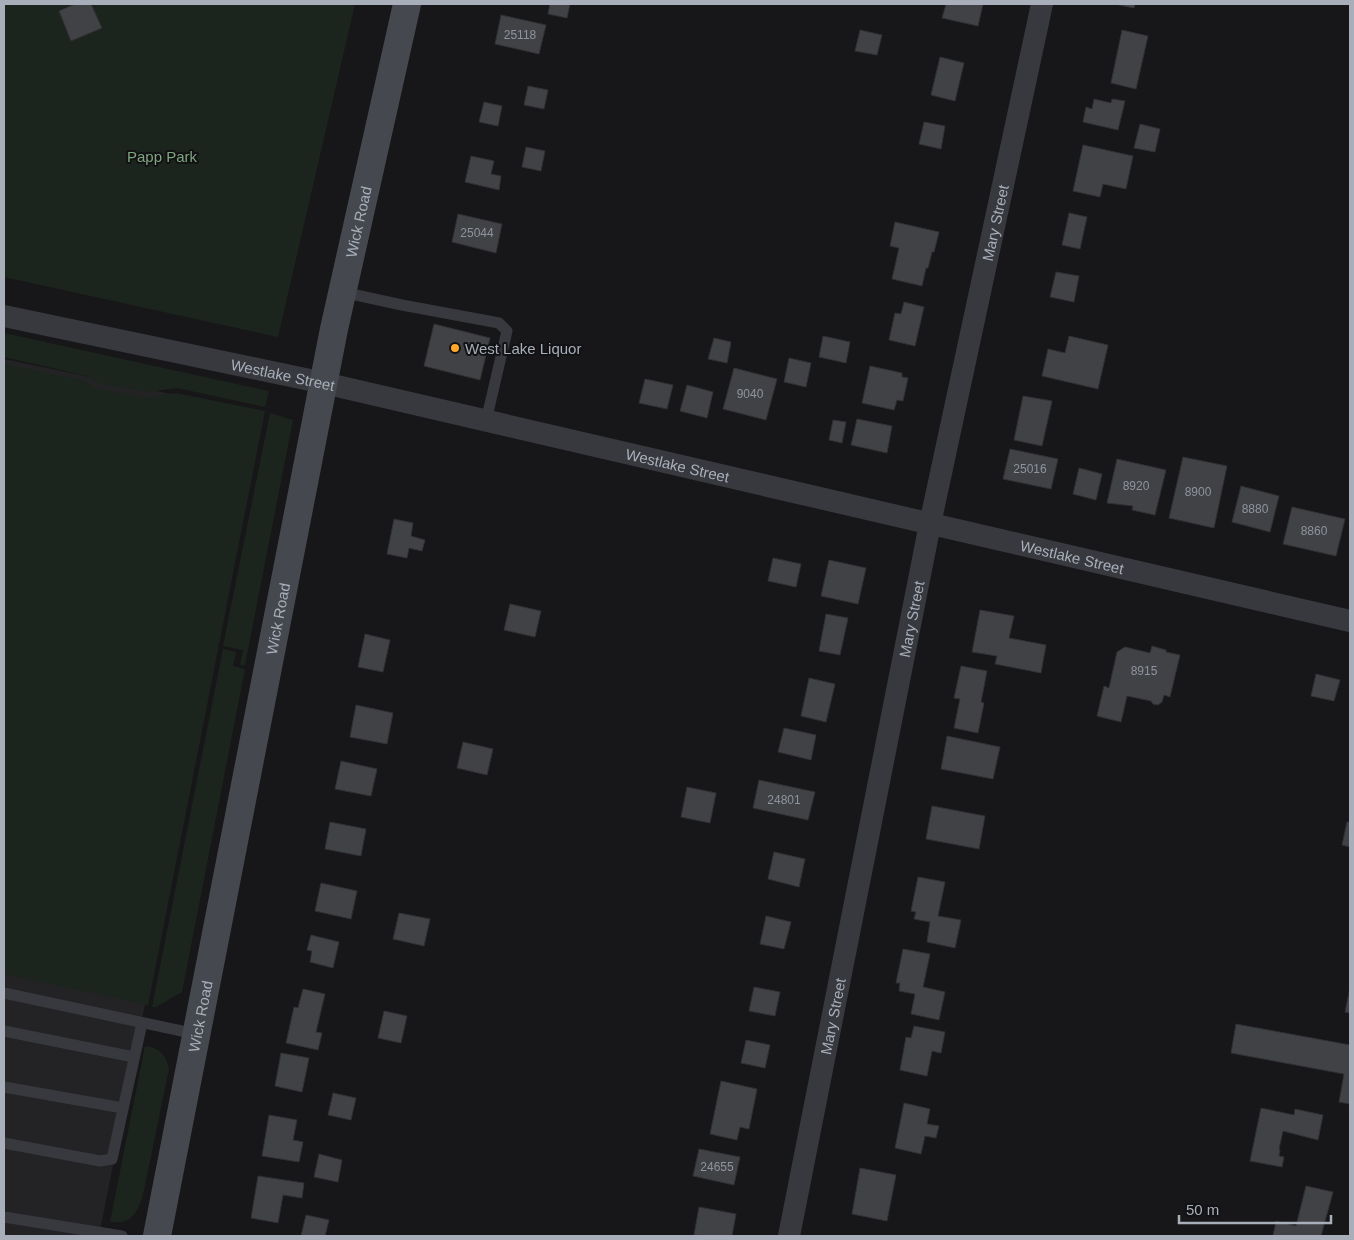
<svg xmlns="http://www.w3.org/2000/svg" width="1354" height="1240" viewBox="0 0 1354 1240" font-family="Helvetica,sans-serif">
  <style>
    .built { fill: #232326 }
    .green { fill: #1c251d }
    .building { fill: #414246; stroke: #313135 }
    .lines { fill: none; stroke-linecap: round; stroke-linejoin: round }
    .lane { stroke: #38393f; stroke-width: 11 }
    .street { stroke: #38393f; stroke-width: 22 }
    .secondary { stroke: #45484f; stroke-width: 28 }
    .poi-dot { fill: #ffa729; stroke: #121214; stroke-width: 2 }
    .labels { text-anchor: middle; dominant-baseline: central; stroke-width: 4; stroke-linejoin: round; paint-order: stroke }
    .number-label { font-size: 12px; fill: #8e949d }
    .park-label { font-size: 15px; fill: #7ea67e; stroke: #121214 }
    .street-label { font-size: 15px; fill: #a8afba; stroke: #121214 }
    .poi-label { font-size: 15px; fill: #a8afba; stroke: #121214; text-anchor: start }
  </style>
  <rect width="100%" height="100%" fill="#171719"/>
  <polygon class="built" points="4,359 262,413 99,1236 4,1236"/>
  <g class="green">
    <polygon points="4,4 355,4 278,337 4,277"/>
    <polygon points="4,333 269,391 265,407 177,388 146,392 99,383 87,376 4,357"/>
    <polygon points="4,364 83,380 96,388 146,398 176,393 265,411 148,1005 4,974"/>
    <polygon points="270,413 293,420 245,665 240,665 243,650 223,646"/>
    <polygon points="223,649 236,652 233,666 245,669 182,992 156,1007 152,1007"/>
    <path d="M145,1046C160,1048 165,1054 169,1069L143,1195C137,1213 131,1225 110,1222Z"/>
  </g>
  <g class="building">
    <polygon points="75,4 91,4 102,28 71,41 59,11"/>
    <polygon points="550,4 570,4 567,18 548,14"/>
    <polygon points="946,4 983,4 978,26 942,18"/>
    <polygon points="1115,4 1135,4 1134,8"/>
    <polygon points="501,15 546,25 539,54 495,44"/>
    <polygon points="860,30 882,35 877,55 855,51"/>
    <polygon points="1122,30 1148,36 1136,89 1111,83"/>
    <polygon points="940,57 964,63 955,101 931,95"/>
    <polygon points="528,86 548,90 544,109 524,105"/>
    <polygon points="1094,99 1111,103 1112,99 1125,101 1118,130 1083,122 1086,107 1092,109"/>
    <polygon points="484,102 502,106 498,126 479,122"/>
    <polygon points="924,122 945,126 941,149 919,144"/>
    <polygon points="1140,124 1160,129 1155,152 1134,148"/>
    <polygon points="1083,145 1133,156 1126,189 1103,184 1100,197 1073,191"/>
    <polygon points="526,147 545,151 541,171 522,167"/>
    <polygon points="471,156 494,161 491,174 501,176 499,190 465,182"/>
    <polygon points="1069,213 1087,217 1080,249 1062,245"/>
    <polygon points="458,214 502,224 496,253 452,242"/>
    <polygon points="895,222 939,232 934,252 932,252 928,268 926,268 922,286 892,279 899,248 890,246"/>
    <polygon points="1056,272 1079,276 1074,302 1050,297"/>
    <polygon points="904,302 924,307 915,346 889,340 895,313 901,314"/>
    <polygon points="434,324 490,338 480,380 424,366"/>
    <polygon points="823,336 850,342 846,363 819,357"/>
    <polygon points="1069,336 1108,345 1098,389 1042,376 1048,349 1065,353"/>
    <polygon points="714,338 731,342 727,363 708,359"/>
    <polygon points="789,358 811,363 806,387 784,382"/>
    <polygon points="870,366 902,373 902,377 908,378 903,401 897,400 894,410 862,403"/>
    <polygon points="734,368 777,379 766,420 723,409"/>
    <polygon points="645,379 673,385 667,409 639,403"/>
    <polygon points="687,385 713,392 707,418 680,411"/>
    <polygon points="1023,396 1052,401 1042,446 1014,440"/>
    <polygon points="857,419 892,426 887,453 851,445"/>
    <polygon points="833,420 846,422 842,443 829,440"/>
    <polygon points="1010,449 1058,459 1051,489 1003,479"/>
    <polygon points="1183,457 1227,466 1214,528 1169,518"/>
    <polygon points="1117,459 1166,470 1155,515 1132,510 1133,506 1107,503"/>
    <polygon points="1079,468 1102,474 1096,500 1073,494"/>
    <polygon points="1241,486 1279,496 1270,532 1232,522"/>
    <polygon points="1292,507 1345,519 1336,556 1283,544"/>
    <polygon points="394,519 413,523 411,536 425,540 422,551 409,548 407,558 387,554"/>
    <polygon points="773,558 801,564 796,587 768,581"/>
    <polygon points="829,560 866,568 858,604 821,596"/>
    <polygon points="510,604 541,611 535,637 504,630"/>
    <polygon points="980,610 1014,616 1009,638 1046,645 1041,673 995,664 997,656 972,652"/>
    <polygon points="826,614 848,618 840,655 819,651"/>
    <polygon points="365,634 390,640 383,672 358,667"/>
    <polygon points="1152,646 1166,650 1166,652 1180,655 1170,697 1164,695 1162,702 1158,705 1153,704 1151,701 1127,696 1121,722 1097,716 1104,686 1109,688 1117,652 1125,647 1150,653"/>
    <polygon points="961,666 987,671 981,702 984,703 978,733 954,728 960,699 954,698"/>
    <polygon points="1316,674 1340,680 1334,701 1311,696"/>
    <polygon points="809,678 835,684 826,722 801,716"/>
    <polygon points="356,705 393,713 387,744 350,737"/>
    <polygon points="784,728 816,735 811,760 778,752"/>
    <polygon points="947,736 1000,747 993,779 941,769"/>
    <polygon points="463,742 493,749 487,775 457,768"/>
    <polygon points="341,761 377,769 371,796 335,789"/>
    <polygon points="759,780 815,792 808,820 753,808"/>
    <polygon points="687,787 716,793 710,823 681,817"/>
    <polygon points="932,806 985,816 979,849 926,839"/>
    <polygon points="330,822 366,829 361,856 325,849"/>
    <polygon points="1347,822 1350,822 1350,847 1342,845"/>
    <polygon points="774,852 805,859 799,887 768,879"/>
    <polygon points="918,877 945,882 938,916 961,920 955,948 927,942 930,922 914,919 916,912 911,911"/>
    <polygon points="321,883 357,891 351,919 315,911"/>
    <polygon points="399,913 430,919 424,946 393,939"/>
    <polygon points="766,916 791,922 784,949 760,944"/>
    <polygon points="311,935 339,942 333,968 310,962 312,951 307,950"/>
    <polygon points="903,949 930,954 923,987 945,992 939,1020 911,1014 915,994 899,991 900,983 896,983"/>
    <polygon points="754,987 780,992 775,1016 749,1011"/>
    <polygon points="1350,988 1350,1013 1345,1012"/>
    <polygon points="303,989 325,994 316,1032 322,1033 318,1050 286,1043 294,1007 298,1008"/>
    <polygon points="384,1011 407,1016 401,1043 378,1038"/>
    <polygon points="1236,1024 1350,1045 1350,1104 1339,1102 1344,1074 1231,1053"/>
    <polygon points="914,1026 945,1032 941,1053 932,1051 927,1076 900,1070 906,1037 911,1038"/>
    <polygon points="746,1040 770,1045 765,1068 741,1063"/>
    <polygon points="281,1053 309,1058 302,1092 275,1086"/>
    <polygon points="721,1081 757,1089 749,1129 740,1127 737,1140 710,1134"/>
    <polygon points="333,1093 356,1098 351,1120 328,1115"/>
    <polygon points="904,1103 930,1109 927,1124 939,1126 936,1138 925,1136 921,1154 895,1148"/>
    <polygon points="1261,1108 1294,1115 1295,1109 1323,1115 1318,1140 1283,1131 1279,1149 1280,1150 1279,1156 1284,1157 1282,1167 1250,1161"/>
    <polygon points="269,1115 297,1120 293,1140 303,1142 299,1162 262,1156"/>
    <polygon points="699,1149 740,1157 734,1185 693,1176"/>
    <polygon points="319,1154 342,1160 338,1182 314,1177"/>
    <polygon points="860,1168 896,1175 887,1221 852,1214"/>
    <polygon points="258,1176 304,1183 302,1198 283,1195 278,1223 251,1218"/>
    <polygon points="1306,1186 1333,1192 1321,1236 1273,1236 1276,1221 1296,1226"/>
    <polygon points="699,1207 736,1214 732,1236 704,1236 694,1235"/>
    <polygon points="306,1215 329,1220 325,1236 301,1236"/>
  </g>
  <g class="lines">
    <g class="lane">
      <polyline points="342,292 402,305 499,323 507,331 486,421"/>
      <polyline points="4,993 196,1034"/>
      <polyline points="4,1031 134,1057"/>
      <polyline points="4,1087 123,1108"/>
      <polyline points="4,1143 100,1161 112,1159 142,1023"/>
      <polyline points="4,1217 122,1236"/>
    </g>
    <g class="street">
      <path id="s1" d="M4,316L324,383L1350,621"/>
      <path id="s2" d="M789,1236L930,524L1042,4"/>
    </g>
    <path class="secondary" id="s3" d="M157,1236L334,329L407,4"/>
  </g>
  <circle class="poi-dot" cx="455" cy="348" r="5"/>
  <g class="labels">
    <g class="number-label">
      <text x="520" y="35">25118</text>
      <text x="477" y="233">25044</text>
      <text x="750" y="394">9040</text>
      <text x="1030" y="469">25016</text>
      <text x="1136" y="486">8920</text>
      <text x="1198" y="492">8900</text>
      <text x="1255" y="509">8880</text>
      <text x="1314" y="531">8860</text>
      <text x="1144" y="671">8915</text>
      <text x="784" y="800">24801</text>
      <text x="717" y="1167">24655</text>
    </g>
    <g class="park-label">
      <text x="162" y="156">Papp Park</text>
    </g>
    <g class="street-label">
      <text stroke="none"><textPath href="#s3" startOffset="1034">Wick Road</textPath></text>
      <text stroke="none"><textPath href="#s2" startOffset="1034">Mary Street</textPath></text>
      <text stroke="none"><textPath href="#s1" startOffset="285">Westlake Street</textPath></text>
      <text stroke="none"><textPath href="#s1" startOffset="690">Westlake Street</textPath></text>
      <text stroke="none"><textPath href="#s1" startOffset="1095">Westlake Street</textPath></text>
      <text stroke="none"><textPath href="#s3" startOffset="629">Wick Road</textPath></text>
      <text stroke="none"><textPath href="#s2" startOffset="629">Mary Street</textPath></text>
      <text stroke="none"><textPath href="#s2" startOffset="224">Mary Street</textPath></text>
      <text stroke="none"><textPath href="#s3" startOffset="224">Wick Road</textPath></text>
    </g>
    <g class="poi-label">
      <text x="465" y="348">West Lake Liquor</text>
    </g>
  </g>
  <rect width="1354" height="1240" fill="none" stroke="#a8afba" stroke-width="10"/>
  <path d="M1179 1215v8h152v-8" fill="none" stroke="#a8afba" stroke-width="2.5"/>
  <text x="1186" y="1215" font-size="15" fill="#a8afba" stroke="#121214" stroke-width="4" paint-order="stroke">50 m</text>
</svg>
